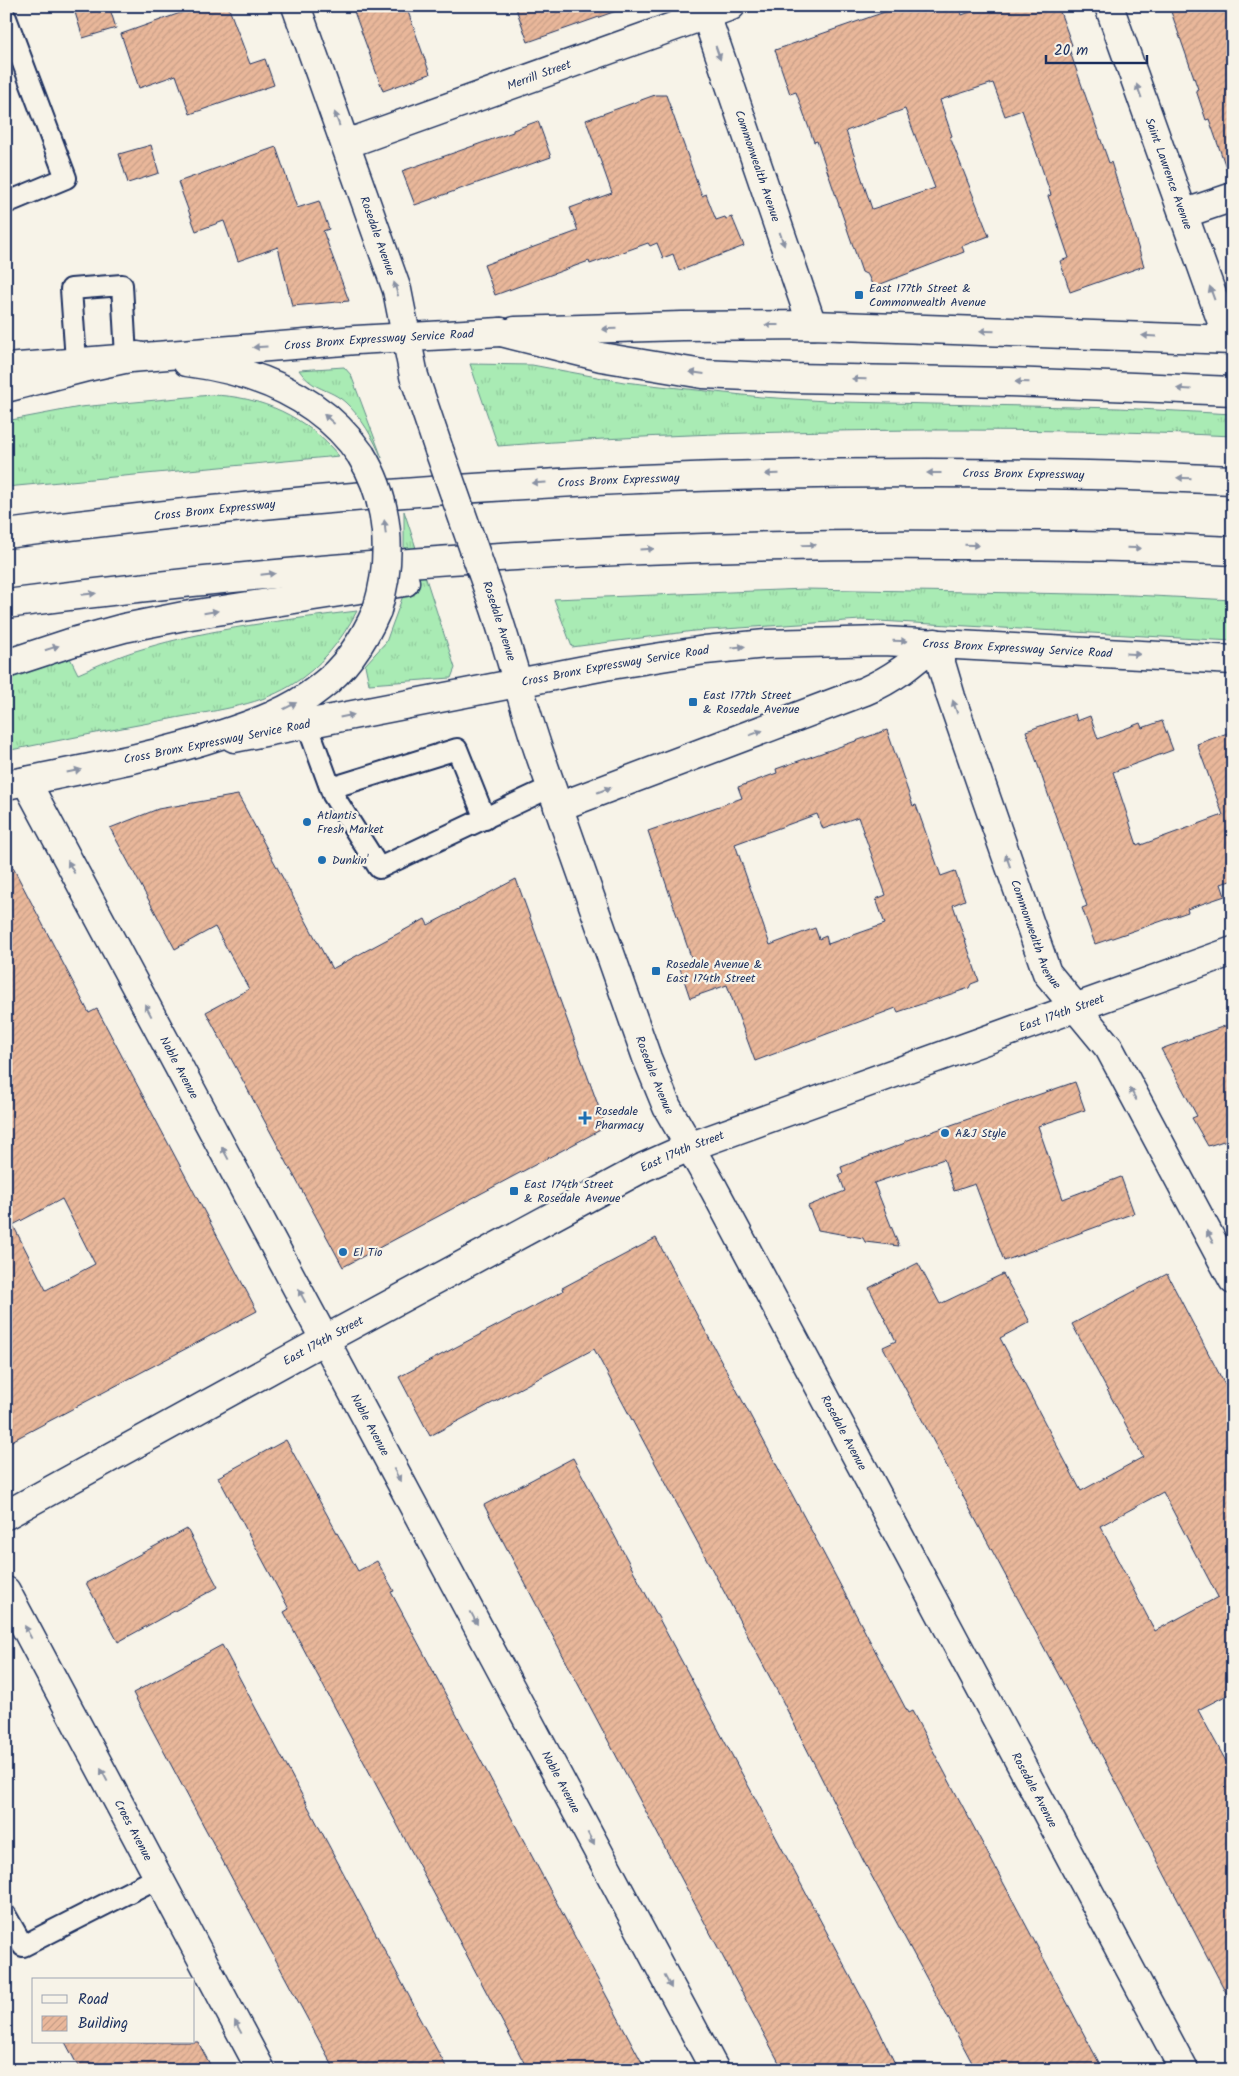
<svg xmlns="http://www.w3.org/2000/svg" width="1239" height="2076" viewBox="0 0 1239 2076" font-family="Kalam,sans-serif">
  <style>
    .grass { fill: url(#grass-tufts); stroke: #628d89 }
    .building { fill: url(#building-hatch); stroke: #1b2f5e; fill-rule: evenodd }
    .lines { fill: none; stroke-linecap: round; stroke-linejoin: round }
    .service-casing { stroke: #1b2f5e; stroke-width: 24 }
    .minor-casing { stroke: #1b2f5e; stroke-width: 31 }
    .tertiary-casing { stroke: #1b2f5e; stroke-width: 31 }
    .secondary-casing { stroke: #1b2f5e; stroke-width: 31 }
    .primary-casing { stroke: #1b2f5e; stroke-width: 31 }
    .motorway-casing { stroke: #1b2f5e; stroke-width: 31 }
    .service { stroke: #f7f3e8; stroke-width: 20 }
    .minor { stroke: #f7f3e8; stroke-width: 28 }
    .tertiary { stroke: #f7f3e8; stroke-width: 28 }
    .secondary { stroke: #f7f3e8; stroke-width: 28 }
    .primary { stroke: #f7f3e8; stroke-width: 28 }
    .motorway { stroke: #f7f3e8; stroke-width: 28 }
    .tertiary-bridge-casing { stroke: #1b2f5e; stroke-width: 31; stroke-linecap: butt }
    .primary-bridge-casing { stroke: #1b2f5e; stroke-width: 31; stroke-linecap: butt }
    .tertiary-bridge { stroke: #f7f3e8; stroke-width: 28 }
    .primary-bridge { stroke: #f7f3e8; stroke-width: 28 }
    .oneway { fill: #8991a3 }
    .poi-dot { fill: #1f6fb2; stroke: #f7f3e8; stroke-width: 2 }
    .labels { text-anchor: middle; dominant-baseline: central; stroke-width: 4.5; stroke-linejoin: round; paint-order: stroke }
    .street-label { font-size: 12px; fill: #1b2f5e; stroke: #f7f3e8 }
    .poi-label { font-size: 12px; fill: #1b2f5e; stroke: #f7f3e8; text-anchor: start }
  </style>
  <defs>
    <pattern id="grass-tufts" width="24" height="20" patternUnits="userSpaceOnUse" patternTransform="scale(1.25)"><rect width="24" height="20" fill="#a9ebb4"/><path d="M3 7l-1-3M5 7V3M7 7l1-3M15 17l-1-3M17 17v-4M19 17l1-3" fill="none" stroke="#91ca9d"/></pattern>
    <pattern id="building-hatch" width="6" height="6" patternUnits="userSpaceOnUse" patternTransform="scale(1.25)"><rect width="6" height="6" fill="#e9b79a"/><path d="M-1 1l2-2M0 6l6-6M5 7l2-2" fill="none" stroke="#c79e87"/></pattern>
  </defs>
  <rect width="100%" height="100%" fill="#f7f3e8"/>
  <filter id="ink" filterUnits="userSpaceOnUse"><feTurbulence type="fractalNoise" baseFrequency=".02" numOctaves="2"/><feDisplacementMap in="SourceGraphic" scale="10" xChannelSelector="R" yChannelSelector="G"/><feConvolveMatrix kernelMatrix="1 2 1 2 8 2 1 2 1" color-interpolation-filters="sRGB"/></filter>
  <g filter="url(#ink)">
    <g class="grass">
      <path d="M470,364L532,365L624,382L761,397L842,402L1119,408L1233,414V436C1129,431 1024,430 920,430C779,431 638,435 498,446Z"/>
      <path d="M344,367L351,375L382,458C373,438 362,418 346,403C330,388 313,391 299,370Z"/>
      <path d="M211,395C262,396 306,417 339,456L6,487V421L80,407Z"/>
      <polygon points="404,511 455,668 451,678 369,684 365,665 386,642 404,593"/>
      <polygon points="805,589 1132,595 1233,600 1233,641 861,620 694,631 572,647 554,599"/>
      <path d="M357,611C341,641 320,668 290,686C255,707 210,711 170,719C115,729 61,740 6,751V679L69,656L78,674C99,665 120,655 142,649C212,628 285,620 357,611Z"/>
    </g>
    <g class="building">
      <polygon points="73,6 109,6 116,28 83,38"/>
      <polygon points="200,6 228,6 250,64 265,59 274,85 190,114 176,75 139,88 121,34"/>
      <polygon points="352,6 406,6 430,74 383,91"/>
      <polygon points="515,6 618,6 619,10 528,42"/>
      <path d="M902,6H959L962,15L986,6H1058L1072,45L1068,46L1109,163L1111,162L1144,266L1070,292L1060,261L1069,258L1048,196L1051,195L1022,110L1005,116L993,83L940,100L952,136L950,137L989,236L962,246L964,252L873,287L868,275L862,272L817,141L814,142L796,92L790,94L775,50ZM905,109L935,188L872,209L846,131Z"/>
      <polygon points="1169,6 1233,6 1233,175 1229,176 1209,119 1206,120 1196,90 1198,89"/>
      <polygon points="655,95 666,95 702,196 706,194 716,220 725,217 726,219 732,217 744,246 679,271 673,254 663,258 657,243 650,246 648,243 590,264 589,261 495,295 484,265 578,231 570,208 612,193 586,120"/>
      <polygon points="538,121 551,157 415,205 402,171 513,132 513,130"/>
      <polygon points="151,145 159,173 128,183 119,154"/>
      <polygon points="276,147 297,208 319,201 329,229 323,231 349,301 292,306 278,247 238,261 224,221 196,231 178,182"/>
      <polygon points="1075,714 1077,721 1090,716 1098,739 1140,723 1142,728 1162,721 1173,750 1113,772 1137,845 1141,843 1141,845 1223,815 1197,744 1233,731 1233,880 1221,884 1225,896 1187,909 1188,912 1095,944 1082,908 1087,906 1026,731"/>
      <path d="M887,730L913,806L916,805L941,876L955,871L965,900L953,905L979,981L971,984L969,988L898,1012L896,1008L755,1061L727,985L690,998L680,968L693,963L648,831L742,798L738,787L777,773L776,769ZM817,814L823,829L858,817L886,895L876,899L885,924L828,944L826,936L819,939L815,928L770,945L735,844Z"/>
      <polygon points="238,795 332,969 425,919 428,925 516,879 606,1127 343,1267 206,1012 249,989 215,927 175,949 110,828 158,809"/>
      <path d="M6,854L89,1013L97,1009L257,1311L6,1444ZM62,1199L95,1264L46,1290L13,1225Z"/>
      <polygon points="1233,1023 1233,1138 1208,1146 1192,1118 1197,1116 1161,1049"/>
      <polygon points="1075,1082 1085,1110 1038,1126 1063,1199 1121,1177 1134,1213 1004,1261 975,1184 954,1191 944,1159 874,1183 899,1246 865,1242 863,1238 818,1230 808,1206 845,1191 839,1175 843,1173 841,1167 905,1143 905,1141"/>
      <polygon points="656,1238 887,1673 908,1713 912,1711 1103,2070 976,2070 863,1860 782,1700 594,1349 430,1436 399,1377 563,1291 562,1288"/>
      <path d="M918,1263L940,1304L1003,1274L1030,1322L1000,1338L1081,1491L1143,1457L1072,1324L1167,1274L1225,1385L1233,1381V1692L1198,1710L1233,1774V2006L1130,1808L883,1347L896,1341L869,1288ZM1163,1492L1218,1597L1155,1631L1100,1526Z"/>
      <polygon points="286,1440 358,1571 377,1561 394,1591 391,1592 646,2070 528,2070 284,1612 289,1609 218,1477"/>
      <polygon points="573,1458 878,2028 898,2070 783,2070 568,1665 484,1505"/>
      <polygon points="187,1529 218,1587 118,1642 86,1583"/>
      <polygon points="222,1645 417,2011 416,2012 448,2070 335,2070 155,1735 133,1693"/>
      <polygon points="65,2042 198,2042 213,2070 80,2070"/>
    </g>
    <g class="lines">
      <g class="service-casing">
        <g id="service">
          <polyline points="6,18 66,178 6,203"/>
          <polyline points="76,361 71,289 122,285 126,357"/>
          <polyline points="307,724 333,795 379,868 551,787"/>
          <polyline points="331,788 457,749 485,819"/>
          <polyline points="6,1916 23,1946 159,1877"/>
        </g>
      </g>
      <g class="minor-casing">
        <g id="minor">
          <path id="s1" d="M703,6L812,325"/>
          <path id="s2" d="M1109,6L1228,339"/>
          <path id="s3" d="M346,144L731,6"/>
          <polyline points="1183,214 1233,197"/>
          <path id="s4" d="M26,781L715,2070"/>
          <path id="s5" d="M558,807L865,691C893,679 913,663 935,643L951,697L1047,973L1109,1048L1233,1280"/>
          <path id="s6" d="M6,1591L261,2070"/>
        </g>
      </g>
      <g class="tertiary-casing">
        <g id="tertiary">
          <path id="s7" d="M296,6L397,290L414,376L439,450"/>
          <path id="s8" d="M493,603C510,652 522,702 539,752L647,1058L667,1107L714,1189L1184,2070"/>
        </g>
      </g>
      <g class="secondary-casing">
        <g id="secondary">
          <polyline points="515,331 682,326 812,325 1233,340"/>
          <path id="s9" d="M234,738L605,666L705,650L766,644L884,641L1233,660"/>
          <path id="s10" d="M6,1515L324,1340L644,1167L689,1147L1233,951"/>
        </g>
      </g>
      <g class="primary-casing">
        <g id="primary">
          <path d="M187,362C256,371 320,396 361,455"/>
          <path id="s11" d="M6,368L356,340L501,332"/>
          <path d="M6,785C78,770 151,758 220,735C254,724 291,711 319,688C346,668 364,640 377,610"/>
        </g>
      </g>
      <g class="motorway-casing">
        <g id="motorway">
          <polyline points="501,332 601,357 703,374 792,378 1009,382 1233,391"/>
          <polyline points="6,388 87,367 138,356"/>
          <path id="s12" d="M6,534C413,481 823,461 1233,480"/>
          <path d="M6,604C319,563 634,543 949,545C1043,545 1138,546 1233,551"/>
          <polyline points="6,664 73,642 124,628 184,616 405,582"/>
        </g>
      </g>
      <use href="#service" class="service"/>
      <use href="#minor" class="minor"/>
      <use href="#tertiary" class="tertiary"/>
      <use href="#secondary" class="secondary"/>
      <use href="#primary" class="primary"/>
      <use href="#motorway" class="motorway"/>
      <g class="tertiary-bridge-casing">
        <polyline id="tertiary-bridge" points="439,450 493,603"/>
      </g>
      <g class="primary-bridge-casing">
        <path id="primary-bridge" d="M361,455C390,502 393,558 377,610"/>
      </g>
      <use href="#tertiary-bridge" class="tertiary-bridge"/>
      <use href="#primary-bridge" class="primary-bridge"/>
    </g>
    <defs><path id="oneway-solid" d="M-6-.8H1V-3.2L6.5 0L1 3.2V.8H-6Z" transform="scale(1.25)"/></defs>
    <g class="oneway">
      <use href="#oneway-solid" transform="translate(718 53) rotate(71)"/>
      <use href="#oneway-solid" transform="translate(1139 91) rotate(-110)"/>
      <use href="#oneway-solid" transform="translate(337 119) rotate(-110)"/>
      <use href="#oneway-solid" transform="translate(782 239) rotate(71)"/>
      <use href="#oneway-solid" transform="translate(396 289) rotate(-107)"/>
      <use href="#oneway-solid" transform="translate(1212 293) rotate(-110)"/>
      <use href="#oneway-solid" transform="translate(772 325) rotate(-180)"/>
      <use href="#oneway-solid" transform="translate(609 329) rotate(178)"/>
      <use href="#oneway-solid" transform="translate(987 331) rotate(-178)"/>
      <use href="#oneway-solid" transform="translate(1149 336) rotate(-177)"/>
      <use href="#oneway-solid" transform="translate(260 347) rotate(176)"/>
      <use href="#oneway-solid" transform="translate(697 373) rotate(-173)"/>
      <use href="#oneway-solid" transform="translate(859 379) rotate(-179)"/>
      <use href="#oneway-solid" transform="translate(1022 382) rotate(-178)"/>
      <use href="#oneway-solid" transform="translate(1184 389) rotate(-177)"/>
      <use href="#oneway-solid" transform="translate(329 419) rotate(-138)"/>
      <use href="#oneway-solid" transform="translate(934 473) rotate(180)"/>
      <use href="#oneway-solid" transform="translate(772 474) rotate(179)"/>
      <use href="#oneway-solid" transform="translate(1184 478) rotate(-178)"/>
      <use href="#oneway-solid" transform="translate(539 483) rotate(176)"/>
      <use href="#oneway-solid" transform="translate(385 527) rotate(-96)"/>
      <use href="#oneway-solid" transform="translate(809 545) rotate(-1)"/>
      <use href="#oneway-solid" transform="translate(972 545) rotate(1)"/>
      <use href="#oneway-solid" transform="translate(1134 548) rotate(1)"/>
      <use href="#oneway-solid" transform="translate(647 549) rotate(-3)"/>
      <use href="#oneway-solid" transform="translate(268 574) rotate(-6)"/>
      <use href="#oneway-solid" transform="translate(89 594) rotate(-6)"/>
      <use href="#oneway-solid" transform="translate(211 612) rotate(-9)"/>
      <use href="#oneway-solid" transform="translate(900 641) rotate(2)"/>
      <use href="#oneway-solid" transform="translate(738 647) rotate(-6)"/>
      <use href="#oneway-solid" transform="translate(52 648) rotate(-18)"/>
      <use href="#oneway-solid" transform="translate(1133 654) rotate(3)"/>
      <use href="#oneway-solid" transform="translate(290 706) rotate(-27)"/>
      <use href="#oneway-solid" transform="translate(955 707) rotate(-109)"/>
      <use href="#oneway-solid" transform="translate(347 716) rotate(-11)"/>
      <use href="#oneway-solid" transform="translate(756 733) rotate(-20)"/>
      <use href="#oneway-solid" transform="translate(74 771) rotate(-12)"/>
      <use href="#oneway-solid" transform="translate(604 790) rotate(-21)"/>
      <use href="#oneway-solid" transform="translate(1008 861) rotate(-109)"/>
      <use href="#oneway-solid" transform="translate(71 867) rotate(-118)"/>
      <use href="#oneway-solid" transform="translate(148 1010) rotate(-118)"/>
      <use href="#oneway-solid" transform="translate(1133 1094) rotate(-118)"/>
      <use href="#oneway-solid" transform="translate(225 1153) rotate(-118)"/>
      <use href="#oneway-solid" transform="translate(1210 1237) rotate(-118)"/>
      <use href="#oneway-solid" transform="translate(302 1296) rotate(-118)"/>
      <use href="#oneway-solid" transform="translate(397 1475) rotate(62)"/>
      <use href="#oneway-solid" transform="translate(474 1618) rotate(62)"/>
      <use href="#oneway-solid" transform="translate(28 1632) rotate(-118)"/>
      <use href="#oneway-solid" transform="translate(104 1775) rotate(-118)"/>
      <use href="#oneway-solid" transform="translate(591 1839) rotate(62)"/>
      <use href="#oneway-solid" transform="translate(668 1982) rotate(62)"/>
      <use href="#oneway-solid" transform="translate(238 2027) rotate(-118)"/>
    </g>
  </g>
  <g class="poi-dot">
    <rect x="854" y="290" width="10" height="10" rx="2.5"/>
    <rect x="688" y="697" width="10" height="10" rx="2.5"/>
    <circle cx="307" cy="822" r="5"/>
    <circle cx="322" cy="860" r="5"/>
    <rect x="651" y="966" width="10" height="10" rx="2.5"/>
    <path d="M582.5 1110.5h5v5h5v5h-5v5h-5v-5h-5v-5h5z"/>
    <circle cx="945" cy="1133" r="5"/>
    <rect x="509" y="1186" width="10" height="10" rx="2.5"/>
    <circle cx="343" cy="1252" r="5"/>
  </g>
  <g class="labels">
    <g class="street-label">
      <text stroke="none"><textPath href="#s3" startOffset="205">Merrill Street</textPath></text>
      <text stroke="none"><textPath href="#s1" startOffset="169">Commonwealth Avenue</textPath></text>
      <text stroke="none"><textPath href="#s2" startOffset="178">Saint Lawrence Avenue</textPath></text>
      <text stroke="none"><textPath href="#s7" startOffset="244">Rosedale Avenue</textPath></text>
      <text stroke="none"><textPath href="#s11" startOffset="374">Cross Bronx Expressway Service Road</textPath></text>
      <text stroke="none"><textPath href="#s12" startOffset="1020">Cross Bronx Expressway</textPath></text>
      <text stroke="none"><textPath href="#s12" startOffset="615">Cross Bronx Expressway</textPath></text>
      <text stroke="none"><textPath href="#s12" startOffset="210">Cross Bronx Expressway</textPath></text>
      <text transform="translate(499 621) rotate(72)">Rosedale Avenue</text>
      <text stroke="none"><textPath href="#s9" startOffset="792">Cross Bronx Expressway Service Road</textPath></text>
      <text stroke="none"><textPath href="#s9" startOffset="388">Cross Bronx Expressway Service Road</textPath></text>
      <text transform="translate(217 742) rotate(-11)">Cross Bronx Expressway Service Road</text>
      <text stroke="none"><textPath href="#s5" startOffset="722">Commonwealth Avenue</textPath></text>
      <text stroke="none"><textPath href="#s10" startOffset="1172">East 174th Street</textPath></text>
      <text stroke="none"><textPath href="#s4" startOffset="325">Noble Avenue</textPath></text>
      <text stroke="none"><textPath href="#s8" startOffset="499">Rosedale Avenue</textPath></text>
      <text stroke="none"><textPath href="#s10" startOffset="768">East 174th Street</textPath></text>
      <text stroke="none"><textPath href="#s10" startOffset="362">East 174th Street</textPath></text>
      <text stroke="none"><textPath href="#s4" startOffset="730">Noble Avenue</textPath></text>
      <text stroke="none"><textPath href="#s8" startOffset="904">Rosedale Avenue</textPath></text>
      <text stroke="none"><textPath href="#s4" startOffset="1135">Noble Avenue</textPath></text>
      <text stroke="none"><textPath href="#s8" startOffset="1309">Rosedale Avenue</textPath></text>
      <text stroke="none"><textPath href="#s6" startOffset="271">Croes Avenue</textPath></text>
    </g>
    <g class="poi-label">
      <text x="869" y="288">East 177th Street &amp;<tspan x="869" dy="14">Commonwealth Avenue</tspan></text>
      <text x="703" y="695">East 177th Street<tspan x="703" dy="14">&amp; Rosedale Avenue</tspan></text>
      <text x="317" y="815">Atlantis<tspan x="317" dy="14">Fresh Market</tspan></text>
      <text x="332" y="860">Dunkin'</text>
      <text x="666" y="964">Rosedale Avenue &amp;<tspan x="666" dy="14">East 174th Street</tspan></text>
      <text x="595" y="1111">Rosedale<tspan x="595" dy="14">Pharmacy</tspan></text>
      <text x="955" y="1133">A&amp;J Style</text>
      <text x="524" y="1184">East 174th Street<tspan x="524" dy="14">&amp; Rosedale Avenue</tspan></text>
      <text x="353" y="1252">El Tio</text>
    </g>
  </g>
  <rect width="1239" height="2076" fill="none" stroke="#f7f3e8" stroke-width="25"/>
  <rect x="12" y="12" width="1214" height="2051" fill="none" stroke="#1b2f5e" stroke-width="2" filter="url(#ink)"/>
  <rect x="32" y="1978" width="162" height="65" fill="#f7f3e8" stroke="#9fa5b1"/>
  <rect x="42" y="1995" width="25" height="8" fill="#f7f3e8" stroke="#9fa5b1"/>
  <text x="78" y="2004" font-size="15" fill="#1b2f5e">Road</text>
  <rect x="42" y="2016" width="25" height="15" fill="url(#building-hatch)" stroke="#9fa5b1"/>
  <text x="78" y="2028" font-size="15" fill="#1b2f5e">Building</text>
  <path d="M1046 55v8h101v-8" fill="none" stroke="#1b2f5e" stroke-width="2.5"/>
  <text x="1054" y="55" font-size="15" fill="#1b2f5e" stroke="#f7f3e8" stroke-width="4" paint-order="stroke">20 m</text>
</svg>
